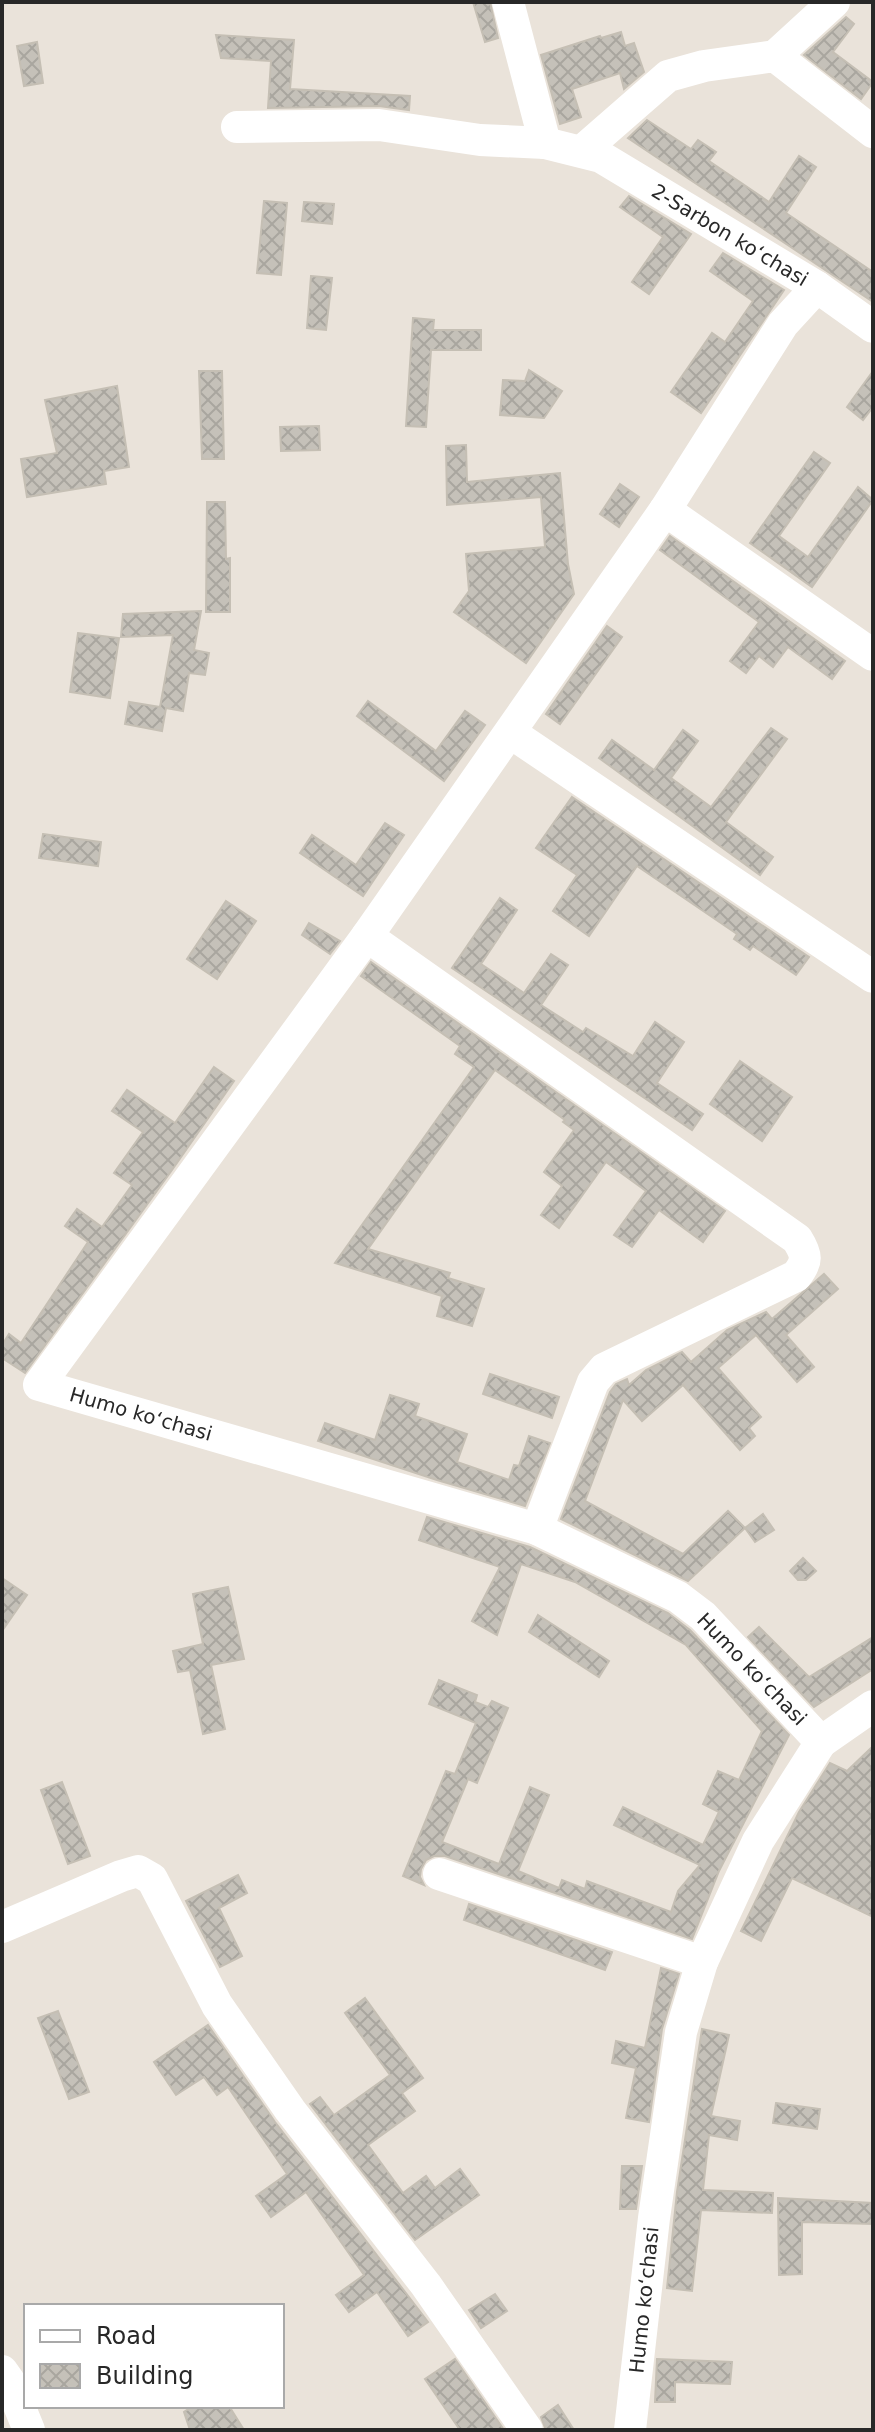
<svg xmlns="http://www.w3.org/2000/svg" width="875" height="2432" viewBox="0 0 875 2432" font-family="'DejaVu Sans',sans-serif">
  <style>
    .building { fill: url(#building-cross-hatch); stroke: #c5bfb4; stroke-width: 2 }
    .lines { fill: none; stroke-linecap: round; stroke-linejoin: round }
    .minor { stroke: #fff; stroke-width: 32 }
    .labels { text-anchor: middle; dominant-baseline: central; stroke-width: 8; stroke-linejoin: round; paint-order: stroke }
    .street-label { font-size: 20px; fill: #282828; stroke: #fff }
  </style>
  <defs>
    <pattern id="building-cross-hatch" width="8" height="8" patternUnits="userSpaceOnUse" patternTransform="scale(2)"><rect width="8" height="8" fill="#c5c1b9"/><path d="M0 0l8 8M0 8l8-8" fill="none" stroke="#a9a69f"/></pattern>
  </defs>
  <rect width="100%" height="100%" fill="#eae3da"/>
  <g class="building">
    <polygon points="473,2 490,2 498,38 485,42"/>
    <polygon points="846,17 854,24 833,52 873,82 861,99 804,55"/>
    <polygon points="621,32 625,46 634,43 644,72 624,89 620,73 572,89 581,117 560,124 541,55 600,36 601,38"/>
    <polygon points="216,35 294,40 290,89 410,96 409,110 379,106 268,108 271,61 221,58"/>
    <polygon points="37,42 43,83 24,86 17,46"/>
    <polygon points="647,120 691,149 698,140 716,152 709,161 769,202 799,156 816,167 786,213 873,272 873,302 628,138"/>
    <polygon points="629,196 691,234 649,294 632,282 663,237 620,207"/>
    <polygon points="264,201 287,203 281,275 257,273"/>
    <polygon points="304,202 334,204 332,224 302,221"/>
    <polygon points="723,253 784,290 701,413 671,392 712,333 725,342 753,301 710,271"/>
    <polygon points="311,276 332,278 326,330 307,328"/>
    <polygon points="413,318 434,320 433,330 481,330 481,350 431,350 426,427 406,426"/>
    <polygon points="529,370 562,391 544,418 500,415 503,380 525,381"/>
    <polygon points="199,371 222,371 224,459 202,459"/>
    <polygon points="873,371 873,407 863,420 847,407"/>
    <polygon points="117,386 129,467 104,471 106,484 27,497 21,459 57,453 45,400"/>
    <polygon points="319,426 320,450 281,451 280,427"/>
    <polygon points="466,445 467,482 560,473 568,564 574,594 526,663 454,612 469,591 466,554 545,547 541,497 447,505 446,446"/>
    <polygon points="814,452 830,463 779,536 808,557 858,487 873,500 812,587 750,543"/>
    <polygon points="620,484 639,497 619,527 600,514"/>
    <polygon points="207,502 225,502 226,559 230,558 230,612 206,612"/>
    <polygon points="670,536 845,661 832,679 788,647 773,667 759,656 746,673 730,661 759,622 660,550"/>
    <polygon points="201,611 194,650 209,653 205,675 189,673 183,711 166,708 162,731 125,724 129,702 160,707 173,635 121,637 123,614"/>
    <polygon points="607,626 622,637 560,724 546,714"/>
    <polygon points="78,633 119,638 110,698 70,692"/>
    <polygon points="368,701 436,751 465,711 485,725 444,781 357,716"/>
    <polygon points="771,728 787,739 726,822 773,857 760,875 599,758 612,740 654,770 683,730 698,741 671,778 711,807"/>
    <polygon points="572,797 809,957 796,975 753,946 750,950 734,939 737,934 637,866 589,936 553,911 577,875 536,848"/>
    <polygon points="385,823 404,835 363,896 300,853 312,835 356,865"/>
    <polygon points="43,834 101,842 98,866 39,858"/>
    <polygon points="500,898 517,910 481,964 524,993 551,954 568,965 541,1005 583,1032 586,1028 633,1056 655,1022 684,1042 657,1083 703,1114 692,1130 452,968"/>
    <polygon points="226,901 256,921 217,979 187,959"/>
    <polygon points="309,923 340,941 330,954 302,935"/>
    <polygon points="371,962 725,1211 703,1242 659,1210 632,1247 614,1235 646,1191 606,1162 559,1228 541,1215 562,1186 544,1172 574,1130 563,1122 565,1120 495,1070 368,1249 450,1273 448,1278 484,1289 472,1326 437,1316 442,1296 335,1263 474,1067 455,1054 460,1046 361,976"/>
    <polygon points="740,1061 792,1097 762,1141 710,1104"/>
    <polygon points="214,1067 234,1081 172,1170 25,1373 2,1358 2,1345 9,1334 21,1343 88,1242 65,1226 77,1209 102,1227 132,1185 114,1173 143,1132 112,1111 127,1090 175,1123"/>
    <polygon points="824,1274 838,1289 786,1335 814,1367 797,1382 756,1335 718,1368 761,1417 749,1428 755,1436 740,1450 683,1385 642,1421 623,1400 585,1501 683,1554 728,1511 745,1528 688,1581 561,1519 610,1392 616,1384 627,1379 629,1385 646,1370 682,1352 691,1362 727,1330 766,1312 772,1319"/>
    <polygon points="490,1374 559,1397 552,1418 483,1394"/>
    <polygon points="390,1395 419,1404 415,1416 467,1434 457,1462 509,1480 514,1465 519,1466 529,1436 550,1443 525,1506 437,1480 318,1441 325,1423 375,1440"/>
    <polygon points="763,1514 774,1530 755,1542 745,1528"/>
    <polygon points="427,1517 530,1547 668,1613 690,1630 789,1735 719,1871 692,1939 445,1856 434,1856 426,1860 421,1869 420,1877 424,1885 403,1876 446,1771 455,1774 476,1723 429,1704 439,1680 477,1695 475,1702 488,1707 492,1701 508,1708 477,1783 468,1779 442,1842 499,1864 530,1787 549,1795 518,1871 559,1888 562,1880 585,1889 587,1881 671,1912 678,1891 700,1865 614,1825 623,1807 703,1845 719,1812 703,1804 718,1771 739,1780 762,1731 686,1645 575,1582 521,1564 497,1635 472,1621 500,1567 419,1540"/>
    <polygon points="803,1558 816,1571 806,1580 798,1580 790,1571"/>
    <polygon points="2,1578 27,1595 2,1631"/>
    <polygon points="228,1587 244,1659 211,1665 225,1729 203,1734 190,1670 178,1672 173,1651 203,1644 193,1594"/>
    <polygon points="538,1615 609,1661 599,1677 529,1632"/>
    <polygon points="759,1627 809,1677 873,1637 873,1669 814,1707 748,1637"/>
    <polygon points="873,1746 873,1917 792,1878 761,1941 741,1931 799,1812 830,1763 847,1771"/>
    <polygon points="62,1782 90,1856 68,1864 41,1790"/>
    <polygon points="238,1875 247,1893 219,1908 242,1956 220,1967 186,1901"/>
    <polygon points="469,1904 612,1952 605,1970 464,1920"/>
    <polygon points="661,1968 679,1974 662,2029 649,2122 626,2118 636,2068 612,2063 616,2041 645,2048"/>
    <polygon points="365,1998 423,2078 402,2093 415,2111 368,2145 403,2193 426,2176 435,2188 460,2169 479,2195 415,2240 310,2104 320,2097 334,2115 390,2075 345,2013"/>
    <polygon points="58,2011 89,2092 69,2099 38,2018"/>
    <polygon points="208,2025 275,2122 428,2322 408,2336 377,2292 349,2312 336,2295 364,2275 306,2192 271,2217 256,2196 287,2174 228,2087 217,2095 204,2077 176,2095 154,2062"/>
    <polygon points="702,2029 729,2035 711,2116 740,2121 737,2140 709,2135 703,2190 773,2193 772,2213 701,2210 692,2291 667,2288 677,2192"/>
    <polygon points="776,2103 820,2109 817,2129 773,2123"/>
    <polygon points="622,2166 642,2166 636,2209 620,2209"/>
    <polygon points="778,2198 873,2203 873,2224 802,2222 802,2274 779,2275"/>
    <polygon points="495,2294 507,2311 481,2328 469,2310"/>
    <polygon points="455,2359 504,2430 460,2430 425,2379"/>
    <polygon points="657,2359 732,2362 730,2384 675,2382 675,2402 655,2402"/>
    <polygon points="558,2405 574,2430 546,2430 541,2417"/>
    <polygon points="193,2406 229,2406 244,2430 190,2430 184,2412"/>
  </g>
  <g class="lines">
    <g class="minor">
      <polyline points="508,2 545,143"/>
      <polyline points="775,56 834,2"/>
      <polyline points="237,127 379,125 480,140 545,143 601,157 817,287 873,327"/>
      <polyline points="582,151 668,76 704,66 775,56 873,132"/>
      <polyline points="665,510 873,655"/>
      <polyline points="511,733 873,977"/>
      <path d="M367,936L797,1239C807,1255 808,1261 796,1276L604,1369L593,1382L537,1529"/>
      <polyline points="821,1742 873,1706"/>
      <polyline points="439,1874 702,1962"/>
      <polyline points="2,1927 121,1876 138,1871 152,1879 217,2005 290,2110 426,2285 527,2430"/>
      <polyline points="2,2371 9,2381 29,2430"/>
      <polyline points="630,2430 654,2218 681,2032 702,1962 758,1841 821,1742 703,1616 678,1597 537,1529 39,1385 367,936 665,510 783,324 817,287"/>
    </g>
  </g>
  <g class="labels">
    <g class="street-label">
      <text transform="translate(730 235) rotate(31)">2-Sarbon koʻchasi</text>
      <text transform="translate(141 1414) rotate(16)">Humo koʻchasi</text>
      <text transform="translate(752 1669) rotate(46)">Humo koʻchasi</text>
      <text transform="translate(644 2300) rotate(-84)">Humo koʻchasi</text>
    </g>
  </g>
  <rect width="875" height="2432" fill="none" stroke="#282828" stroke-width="8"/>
  <rect x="24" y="2304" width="260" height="104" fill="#ffffff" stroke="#a9a9a9" stroke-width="2"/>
  <rect x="40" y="2330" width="40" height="12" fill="#ffffff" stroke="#a9a9a9" stroke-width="2"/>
  <text x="96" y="2344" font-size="24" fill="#282828">Road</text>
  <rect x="40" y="2364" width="40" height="24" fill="url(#building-cross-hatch)" stroke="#a9a9a9" stroke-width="2"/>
  <text x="96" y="2384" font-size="24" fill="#282828">Building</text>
</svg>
